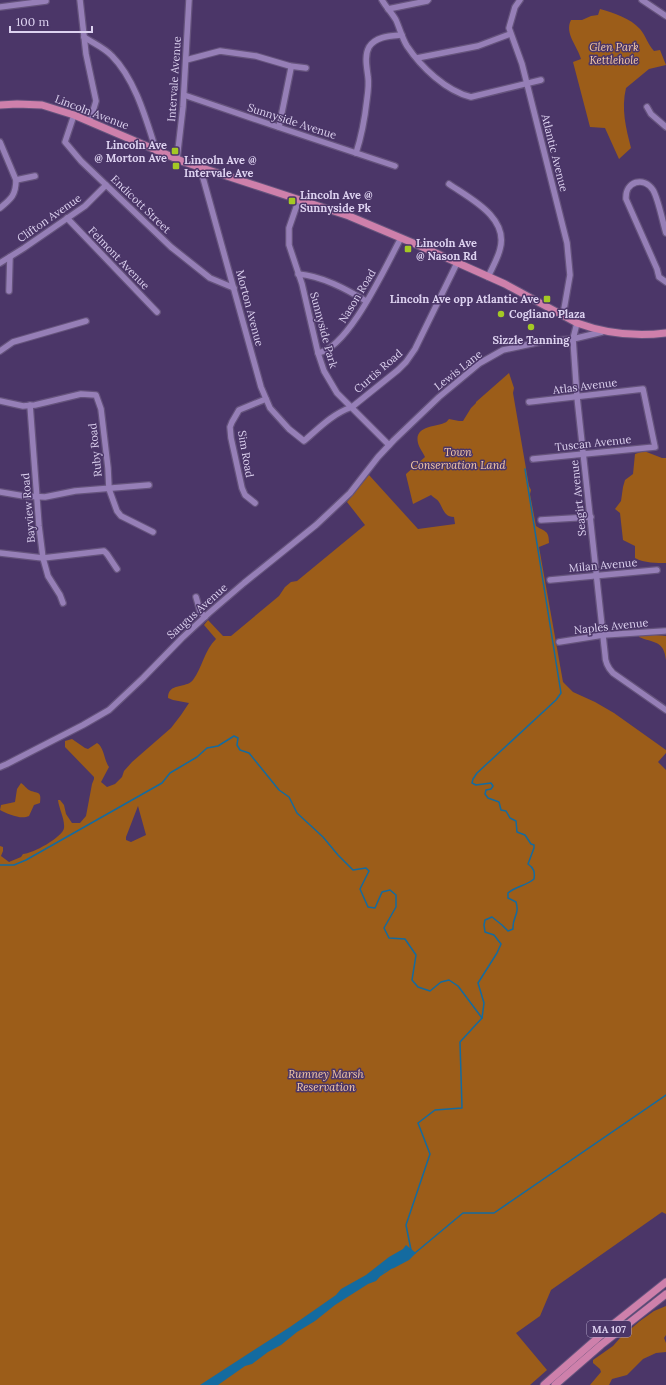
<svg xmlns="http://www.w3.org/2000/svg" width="666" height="1385" viewBox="0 0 666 1385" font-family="Lora,serif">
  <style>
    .green { fill: #9c5d19; fill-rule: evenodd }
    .water { fill: #146ba0 }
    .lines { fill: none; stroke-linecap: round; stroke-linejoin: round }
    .stream { stroke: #146ba0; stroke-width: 1.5 }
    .minor-casing { stroke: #65537c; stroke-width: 8 }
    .major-casing { stroke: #65537c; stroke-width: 9 }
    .minor { stroke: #967fb7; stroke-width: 5.5 }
    .major { stroke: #ce80ab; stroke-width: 7 }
    .poi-dot { fill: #a4c824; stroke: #4b3668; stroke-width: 1.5 }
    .labels { text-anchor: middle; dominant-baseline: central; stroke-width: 3; stroke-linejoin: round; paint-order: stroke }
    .shield { fill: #4b3668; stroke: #b1a3c7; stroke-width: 1 }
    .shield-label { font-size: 10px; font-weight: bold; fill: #ddd2f0 }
    .park-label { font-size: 11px; font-style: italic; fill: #f5caa6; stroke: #4b3668 }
    .street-label { font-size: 11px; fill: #ddd2f0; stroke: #4b3668 }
    .poi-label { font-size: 11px; font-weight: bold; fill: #ddd2f0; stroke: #4b3668; text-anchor: start }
  </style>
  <rect width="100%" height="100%" fill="#4b3668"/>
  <g class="green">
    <path d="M600,9C614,13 630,18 640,29C646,36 648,45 654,51L660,50L666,65L649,69L626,88C621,109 626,128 631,148L619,159L605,128L590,127L573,62L581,59C578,47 564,33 571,20H582L591,16L598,15Z"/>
    <path d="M509,373L514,388L513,393L529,486L531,490L530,494L536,526C545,532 549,530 549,543L539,547L563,682L573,692L595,702L614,713L666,750V753L658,762L666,770V1214L662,1212L551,1290L540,1316L516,1333L547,1370L530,1385H0V846L3,847V851L1,856L9,862L21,857L23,854C32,854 63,837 64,828C65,819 59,809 58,800H60L64,805L66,814L72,823H80L86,816L92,784L94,779V777L65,747V741L72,739L85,748L88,749L97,743C104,747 104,760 109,767L101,782L107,787L115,784L122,777L124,771L132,762L171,728L181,715L189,703L173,700L168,698C168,682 186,689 193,680C202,668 205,649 216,639L204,625L208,620L223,636H231L279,596L285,587L291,582L297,581L365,525L347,502L369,475L418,529L455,524L454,517C444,517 443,508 439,502C437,499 434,498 431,495L413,504L406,475V474L425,457C423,452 419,448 418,443C414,426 435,427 444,423C446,423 448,420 449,419L459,421H463L471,408L476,403V402ZM138,806L146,835L131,842L126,840V837Z"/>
    <path d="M644,451L662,458H666V563C657,563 644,563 635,558V546L623,540L620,513L615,509L621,501L623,487L625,480L633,474L635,454Z"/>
    <path d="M645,634L666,636V660C664,640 653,643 639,637V635Z"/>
    <path d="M21,783C24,785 27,789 29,790C37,794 42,790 40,803L34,805L29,816C21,820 8,814 0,810L1,805L15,802L17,789Z"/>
    <polygon points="666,1306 666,1335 664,1338 666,1343 666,1352 656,1353 643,1359 627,1375 612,1379 609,1385 590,1385 601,1372 600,1369 593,1363 593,1360 613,1346 620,1338 640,1321 654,1311"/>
  </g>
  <polygon class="water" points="406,1245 416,1253 409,1260 394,1268 385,1271 376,1281 368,1284 335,1305 315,1321 297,1332 281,1345 268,1352 252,1364 245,1366 218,1385 200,1385 254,1350 290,1327 336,1295 341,1289 366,1275 389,1257 403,1249"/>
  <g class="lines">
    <g class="stream">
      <polyline points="0,865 14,865 26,860 162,783 170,773 197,757 207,748 218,746 234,736 238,738 237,745 240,750 249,753 279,790 289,797 297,813 323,837 338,855 353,870 366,868 369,871 360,889 368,907 375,908 382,892 390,890 396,895 396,907 384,928 389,938 405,939 416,955 412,980 418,987 430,991 441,982 449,980 458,986 482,1018 460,1042 462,1108 435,1110 418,1123 430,1154 406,1225 411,1250"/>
      <path d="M482,1018L484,1003L478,983L497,953L501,944L494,935L485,932L484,925L485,920L492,917L502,925L508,931L513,929C512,917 520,915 516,902L508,898V893C516,886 526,886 534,879C535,872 534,868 528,864L534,848V845L531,844L525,835L517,832L516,821L510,818L506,811L501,810L499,802L488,798L485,794L486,790L491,789L493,786L491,783L476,785L472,783L473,779L477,773L556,700L561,693L525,469"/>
      <polyline points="415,1253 463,1213 494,1213 666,1095"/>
      <polyline points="381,1275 390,1269"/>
    </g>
    <g class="minor-casing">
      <g id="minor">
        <polyline points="80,0 86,54 96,101 93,111 89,121"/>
        <path d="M382,0C386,7 392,13 396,20C400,29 402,38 407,46C421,67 446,91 471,97L541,80"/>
        <polyline points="520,0 515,7 509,28 522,64 567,243 570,275 563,315"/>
        <polyline points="642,0 666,16"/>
        <polyline points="0,7 46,1"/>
        <polyline points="388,9 427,1 428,0"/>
        <path d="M84,37C93,43 105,48 112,56C135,79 146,119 156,150"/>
        <polyline points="417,58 478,46 510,34"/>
        <polyline points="186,60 220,51 256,56 290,66 306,68"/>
        <polyline points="184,95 272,125 395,166"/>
        <polyline points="647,107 651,114 666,127"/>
        <polyline points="74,115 65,142 81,161 171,247 210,278 234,288"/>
        <polyline points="279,127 291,68 290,66"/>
        <path d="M0,142L16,180C16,195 11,199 0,208"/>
        <path d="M356,153C362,135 365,117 367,99C368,92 369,84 368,77C367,68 364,56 369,47C376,36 391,36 402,35"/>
        <polyline points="177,159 183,107 189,0"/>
        <path d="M200,167L261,387L270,408L289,429L304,441C319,428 332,414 352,407L398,370L406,362L415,349L457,263"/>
        <polyline points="16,180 35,176"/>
        <path d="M449,184C469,198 509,217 500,249C498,258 492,268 488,277"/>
        <polyline points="299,199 289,228 289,245 302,284 318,353 324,371 337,393 389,445"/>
        <polyline points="67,218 157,312"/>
        <path d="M666,233C663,223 658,198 653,190C644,176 625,181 626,199L657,269L659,277L666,282"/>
        <polyline points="0,263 24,248 85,206 106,185"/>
        <path d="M298,274C322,276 346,289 366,301"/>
        <polyline points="9,291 10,257"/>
        <path d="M577,323L573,339L577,397L605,654C605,662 607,667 613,673L666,710"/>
        <polyline points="0,351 13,342 86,321"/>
        <path d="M318,353C349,348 386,265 401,238"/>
        <polyline points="0,401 23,406 35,405 81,394 96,395 101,409 108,468 109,489 117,511 121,516 153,532"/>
        <polyline points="529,402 643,389 655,447 533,459"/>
        <polyline points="30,405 39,526 43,558 48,576 60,595 63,603"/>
        <polyline points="0,492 24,496 45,497 75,491 149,485"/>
        <polyline points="255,503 245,495 242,488 231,438 230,427 232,422 239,410 266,399"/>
        <polyline points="541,520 591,517"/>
        <polyline points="0,553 43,558 104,551 107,554 117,569"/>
        <polyline points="550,580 657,570"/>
        <polyline points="196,597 200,611 205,617"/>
        <polyline points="559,642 603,635 665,631"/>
        <polyline points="0,767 7,764 83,725 109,710 143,678 182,638 209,613 244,583 316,525 332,510 350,493 378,457 394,440 439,397 480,363 503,350 545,341 573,339 602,332"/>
      </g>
    </g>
    <g class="major-casing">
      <g id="major">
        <path d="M0,105L17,104L42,105L74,115L184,162L349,216L420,246L505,284L577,323C607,334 635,337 666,333"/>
        <polyline points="544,1385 616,1322 666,1282"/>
        <polyline points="555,1385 601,1345 666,1294"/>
      </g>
    </g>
    <use href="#minor" class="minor"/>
    <use href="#major" class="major"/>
  </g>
  <g class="poi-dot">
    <rect x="171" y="147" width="8" height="8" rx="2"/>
    <rect x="172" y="162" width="8" height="8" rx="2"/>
    <rect x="288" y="197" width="8" height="8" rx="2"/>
    <rect x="404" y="245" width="8" height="8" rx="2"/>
    <rect x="543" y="295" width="8" height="8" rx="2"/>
    <circle cx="501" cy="314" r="4"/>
    <circle cx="531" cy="327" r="4"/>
  </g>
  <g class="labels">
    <rect class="shield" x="587" y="1321" width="44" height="16" rx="3"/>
    <g class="shield-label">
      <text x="609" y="1329">MA 107</text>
    </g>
    <g class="park-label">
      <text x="614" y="47">Glen Park<tspan x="614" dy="13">Kettlehole</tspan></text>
      <text x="458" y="452">Town<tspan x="458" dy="13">Conservation Land</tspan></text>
      <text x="326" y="1074">Rumney Marsh<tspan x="326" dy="13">Reservation</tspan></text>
    </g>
    <g class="street-label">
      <text transform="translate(174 79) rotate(-86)">Intervale Avenue</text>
      <text transform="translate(92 112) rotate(21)">Lincoln Avenue</text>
      <text transform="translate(292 121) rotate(18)">Sunnyside Avenue</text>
      <text transform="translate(555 153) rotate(76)">Atlantic Avenue</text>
      <text transform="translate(141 204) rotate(44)">Endicott Street</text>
      <text transform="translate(49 218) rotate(-35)">Clifton Avenue</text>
      <text transform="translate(119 258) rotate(46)">Felmont Avenue</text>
      <text transform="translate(357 296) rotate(-59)">Nason Road</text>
      <text transform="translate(250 308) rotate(75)">Morton Avenue</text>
      <text transform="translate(324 330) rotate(75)">Sunnyside Park</text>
      <text transform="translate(458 370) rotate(-38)">Lewis Lane</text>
      <text transform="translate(378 371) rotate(-41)">Curtis Road</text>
      <text transform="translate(585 386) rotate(-7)">Atlas Avenue</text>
      <text transform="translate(593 443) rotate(-6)">Tuscan Avenue</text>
      <text transform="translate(95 450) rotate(-96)">Ruby Road</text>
      <text transform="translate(246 454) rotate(80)">Sim Road</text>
      <text transform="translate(578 498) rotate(-96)">Seagirt Avenue</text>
      <text transform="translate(28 508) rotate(-95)">Bayview Road</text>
      <text transform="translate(603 565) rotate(-5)">Milan Avenue</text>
      <text transform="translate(197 611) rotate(-42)">Saugus Avenue</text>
      <text transform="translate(611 626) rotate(-6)">Naples Avenue</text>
    </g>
    <g class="poi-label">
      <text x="167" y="145" text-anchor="end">Lincoln Ave<tspan x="167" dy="13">@ Morton Ave</tspan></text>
      <text x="184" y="160">Lincoln Ave @<tspan x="184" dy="13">Intervale Ave</tspan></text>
      <text x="300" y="195">Lincoln Ave @<tspan x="300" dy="13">Sunnyside Pk</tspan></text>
      <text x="416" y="243">Lincoln Ave<tspan x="416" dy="13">@ Nason Rd</tspan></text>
      <text x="539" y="299" text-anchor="end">Lincoln Ave opp Atlantic Ave</text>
      <text x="509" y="314">Cogliano Plaza</text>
      <text x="531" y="340" text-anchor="middle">Sizzle Tanning</text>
    </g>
  </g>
  <path d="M10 26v6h82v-6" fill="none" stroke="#ddd2f0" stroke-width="2"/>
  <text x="16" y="26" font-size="12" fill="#ddd2f0" stroke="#4b3668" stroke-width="3" paint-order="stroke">100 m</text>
</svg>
